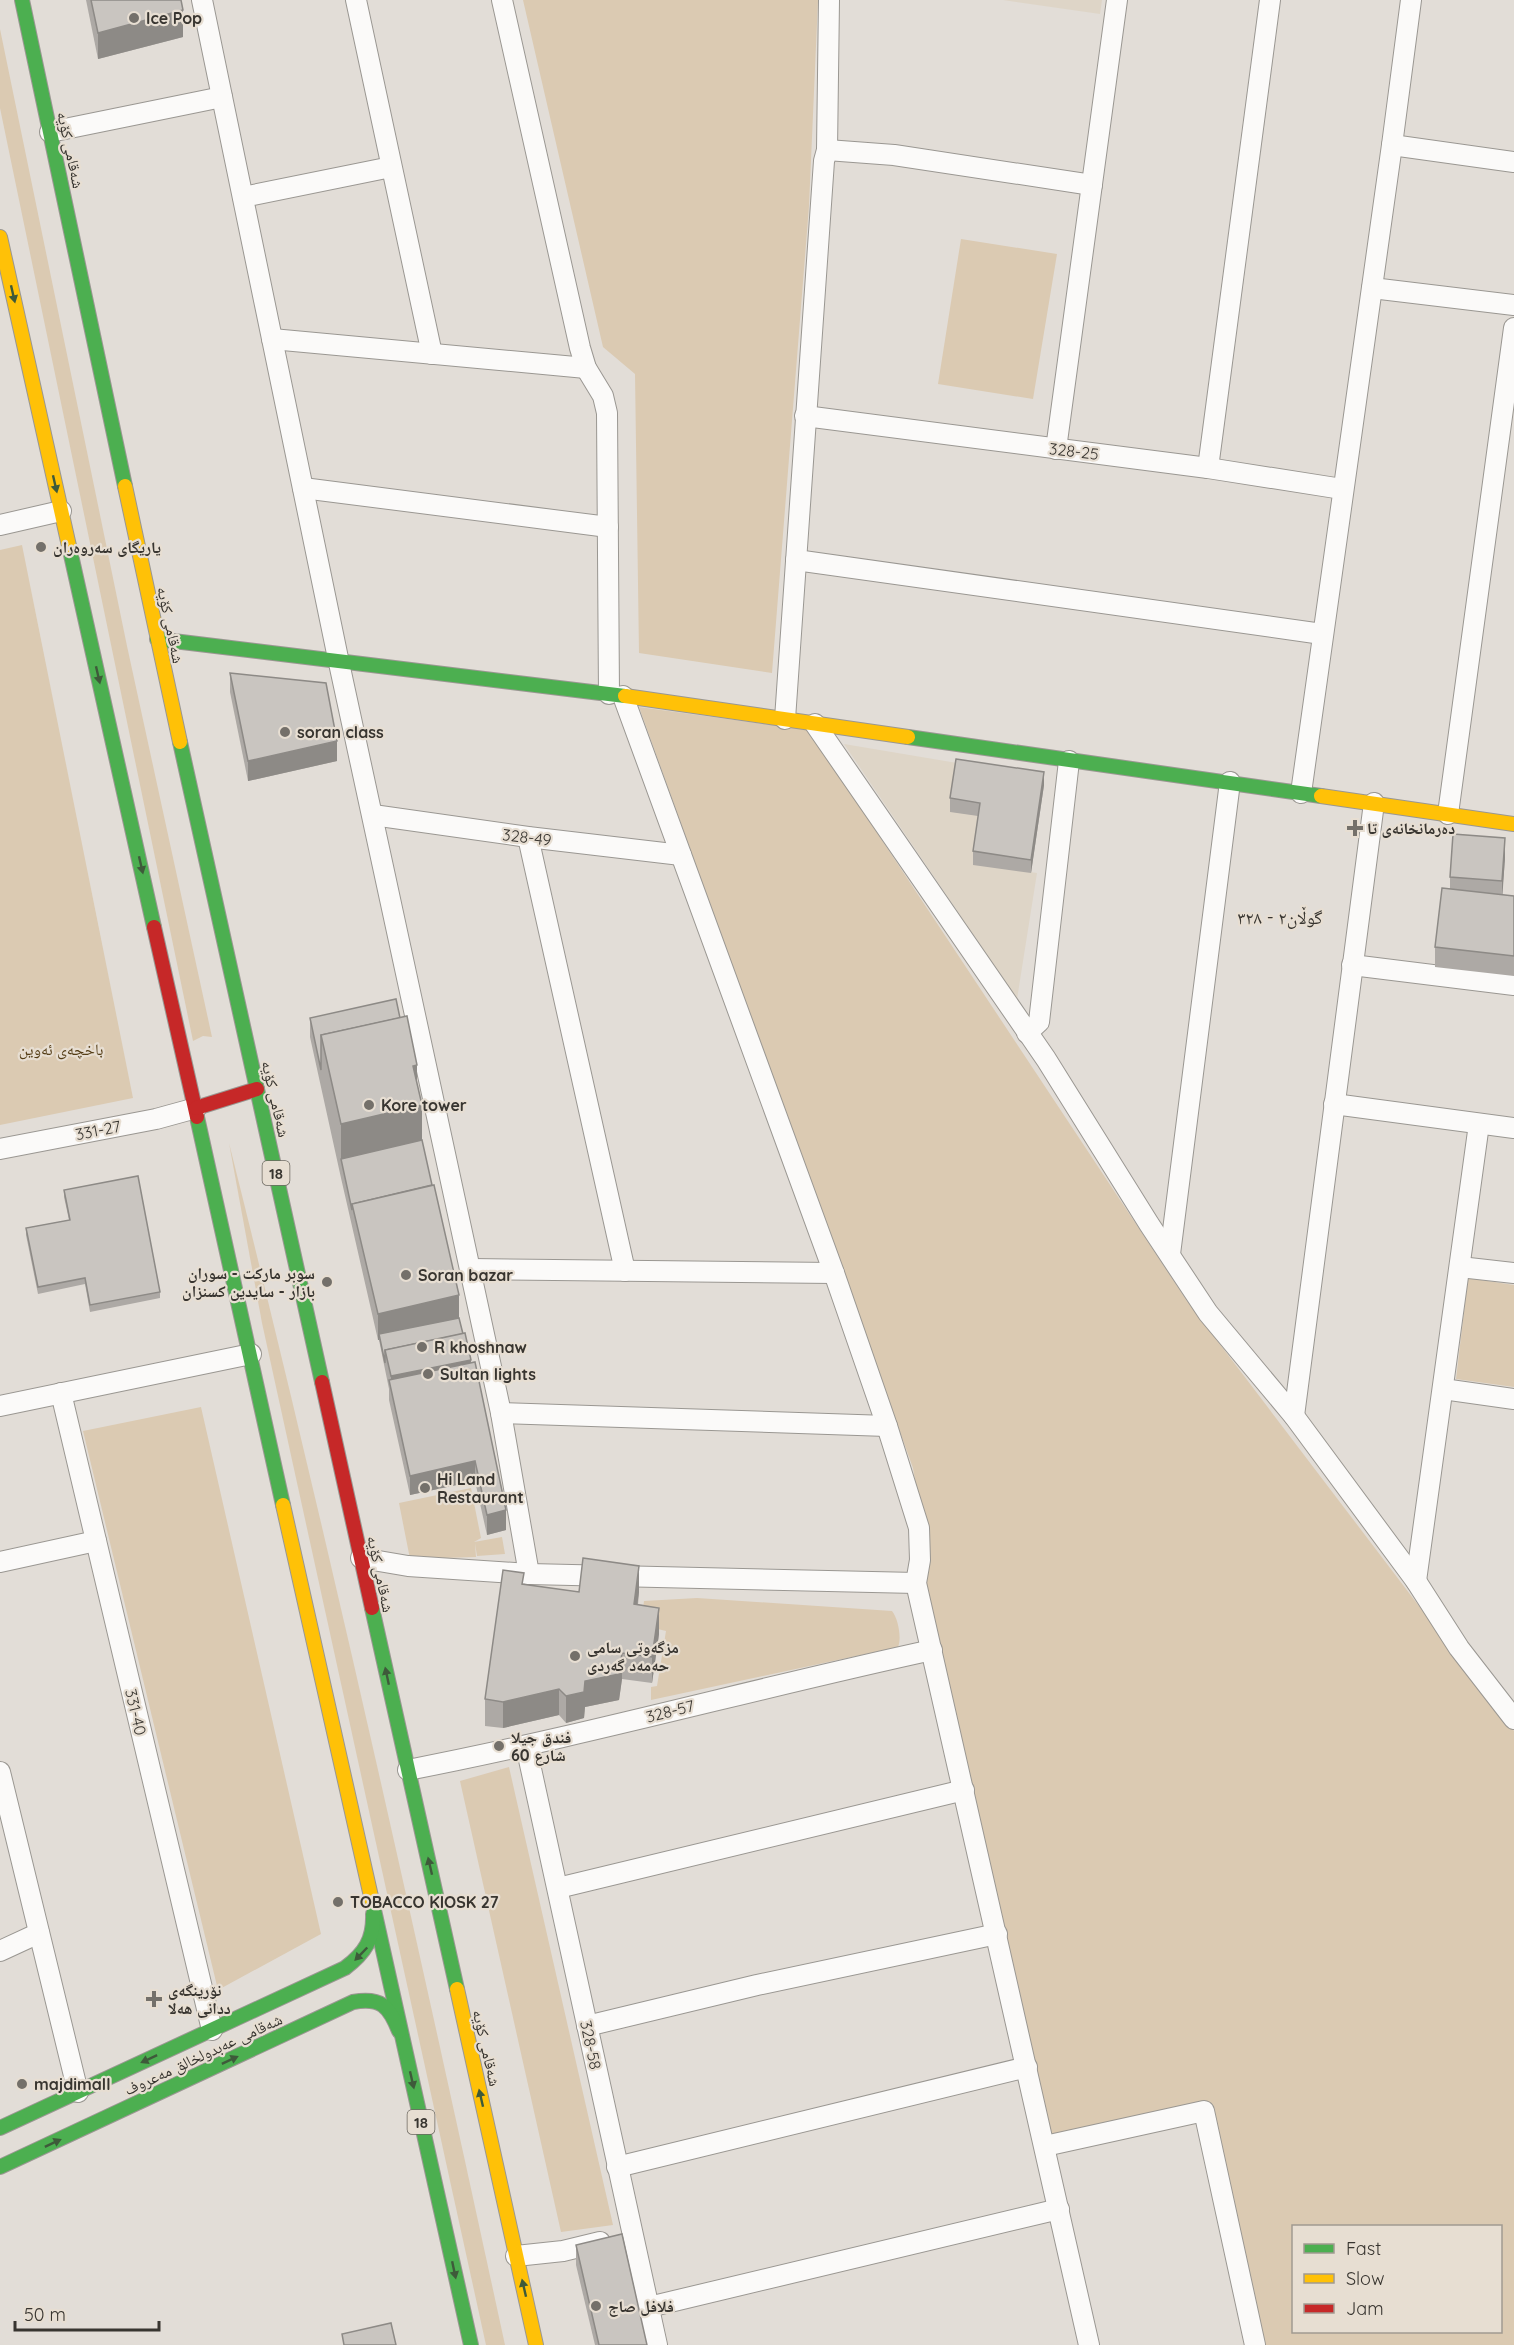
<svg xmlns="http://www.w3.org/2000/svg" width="1514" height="2345" viewBox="0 0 1514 2345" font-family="Quicksand,'Noto Naskh Arabic',sans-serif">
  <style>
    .built { fill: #ded5c7 }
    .green { fill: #dbcab2; fill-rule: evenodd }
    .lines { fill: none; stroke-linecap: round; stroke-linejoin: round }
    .street-casing { stroke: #9a9792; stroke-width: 22 }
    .fast-casing { stroke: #9a9792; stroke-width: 16 }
    .slow-casing { stroke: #9a9792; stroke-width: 16 }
    .jam-casing { stroke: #9a9792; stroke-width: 16 }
    .street { stroke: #fbfaf9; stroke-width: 20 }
    .fast { stroke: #4caf50; stroke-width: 14 }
    .slow { stroke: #ffc107; stroke-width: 14 }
    .jam { stroke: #c62828; stroke-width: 14 }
    .wall { fill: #ada9a5 }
    .shaded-wall { fill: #8d8a86 }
    .building { fill: #c9c5c0; stroke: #8d8a86; stroke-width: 1.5 }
    .oneway { fill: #3e5a3a }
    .poi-dot { fill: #74706a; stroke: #e7ded2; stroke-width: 2 }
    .labels { text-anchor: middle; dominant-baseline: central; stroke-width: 4.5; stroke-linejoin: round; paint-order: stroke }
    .shield { fill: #e7ded2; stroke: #6c6861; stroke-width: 1.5 }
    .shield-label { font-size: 15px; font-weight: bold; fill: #383530 }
    .poi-label { font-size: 16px; font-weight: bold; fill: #383530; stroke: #e7ded2; text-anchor: start }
    .street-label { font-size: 16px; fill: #383530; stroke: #e7ded2 }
    .park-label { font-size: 16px; fill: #543d16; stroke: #e7ded2 }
    .neighbourhood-label { font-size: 18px; fill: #383530; stroke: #e7ded2 }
  </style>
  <rect width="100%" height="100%" fill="#e2ddd7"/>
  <g class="built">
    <polygon points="1003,0 1102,0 1100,14"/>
    <polygon points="844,744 957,763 980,816 973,864 1037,873 1017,999"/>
  </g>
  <g class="green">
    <polygon points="523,0 818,0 809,206 772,673 639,653 635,374 603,347"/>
    <polygon points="0,29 127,646 212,1037 203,1036 193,1041 0,108"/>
    <polygon points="961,239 1057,254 1033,399 938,384"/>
    <polygon points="22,545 133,1098 0,1125 0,550"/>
    <path d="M639,707L809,730L1187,1301L1514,1731V2345H1253L1198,2106L1047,2136L915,1577L928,1556L913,1468ZM1294,2226H1500V2332H1294Z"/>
    <path d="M229,1143C329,1542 418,1943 505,2345H486L262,1323Z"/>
    <polygon points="1468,1278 1514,1285 1514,1387 1456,1379"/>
    <polygon points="201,1407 321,1934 218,1990 83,1431"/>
    <polygon points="471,1488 481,1538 474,1542 502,1537 505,1554 477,1556 475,1543 476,1557 410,1559 399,1503"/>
    <path d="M697,1598L892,1611C898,1618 902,1638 898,1647L651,1700V1687L657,1686L666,1631L641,1625L644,1601Z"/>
    <polygon points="509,1767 613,2225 561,2232 460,1781"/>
  </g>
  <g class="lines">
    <g class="street-casing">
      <g id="street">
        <polyline points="202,0 339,663 501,1413 529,1574"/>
        <polyline points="356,0 432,354"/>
        <polyline points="502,0 580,348 586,368 603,396 607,413 609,694"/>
        <polyline points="50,132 222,97"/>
        <polyline points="1392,145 1514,162"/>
        <polyline points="827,150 894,155 1092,185"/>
        <polyline points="243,197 391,167"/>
        <polyline points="1372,288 1514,305"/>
        <polyline points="272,339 586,368"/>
        <polyline points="805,416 1208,468 1342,489"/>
        <polyline points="1056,449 1117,0"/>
        <polyline points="1208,468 1270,0"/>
        <polyline points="303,488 608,527"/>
        <polyline points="0,525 61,511"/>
        <polyline points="796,560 1322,634"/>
        <polyline points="623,696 834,1273 887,1426 919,1528 920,1560 916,1583 1089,2345"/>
        <polyline points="785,719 824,161 827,150 829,0"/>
        <polyline points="815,724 1046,1059 1149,1224 1208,1313 1294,1416 1416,1581 1459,1648 1514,1719"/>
        <polyline points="1301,793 1392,145 1411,0"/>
        <polyline points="1448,814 1514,328"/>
        <polyline points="373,815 528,837 681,855"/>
        <polyline points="528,837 625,1271"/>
        <polyline points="1352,965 1514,985"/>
        <polyline points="1027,1033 1039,1022 1069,761"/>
        <polyline points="1334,1104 1514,1128"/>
        <polyline points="0,1149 156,1119 196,1108"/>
        <polyline points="1170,1254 1230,782"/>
        <polyline points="1460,1267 1514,1273"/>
        <polyline points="471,1269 834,1273"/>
        <polyline points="1443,1389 1514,1399"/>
        <polyline points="61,1393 212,2030"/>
        <polyline points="0,1406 251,1354"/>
        <polyline points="501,1413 887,1426"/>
        <polyline points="1294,1416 1374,803"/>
        <polyline points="361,1558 408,1566 529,1574 916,1583"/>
        <polyline points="0,1562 96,1541"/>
        <polyline points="1416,1581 1479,1124"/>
        <polyline points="526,1746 657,2345"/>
        <path d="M408,1770C584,1736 757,1688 932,1650"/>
        <polyline points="0,1772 78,2092"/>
        <polyline points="558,1888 964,1790"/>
        <polyline points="0,1951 39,1933"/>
        <polyline points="587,2026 757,1985 997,1934"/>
        <polyline points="1045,2146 1204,2111 1255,2345"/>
        <polyline points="617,2167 1027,2067"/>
        <polyline points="516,2256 563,2251 600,2242"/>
        <polyline points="649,2307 1059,2209"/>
      </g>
    </g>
    <g class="fast-casing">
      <g id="fast">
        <polyline points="22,0 125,486"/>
        <polyline points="69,546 154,927"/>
        <polyline points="157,639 625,696"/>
        <polyline points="908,737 1321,796"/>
        <polyline points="180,742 322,1382"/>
        <polyline points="197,1117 283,1505"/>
        <polyline points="372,1608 457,1989"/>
        <polyline points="372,1901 471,2345"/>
        <path d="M0,2128L345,1968C365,1953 374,1939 373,1914"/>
        <path d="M0,2167L353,2002C381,1997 389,2006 399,2031"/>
      </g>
    </g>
    <g class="slow-casing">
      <g id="slow">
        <polyline points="0,237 69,546"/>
        <polyline points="125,486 180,742"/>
        <polyline points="625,696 908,737"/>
        <polyline points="1321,796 1514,824"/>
        <polyline points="283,1505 372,1901"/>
        <polyline points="457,1989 536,2345"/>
      </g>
    </g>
    <g class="jam-casing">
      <g id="jam">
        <polyline points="154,927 197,1117"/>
        <polyline points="196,1108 257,1089"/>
        <polyline points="322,1382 372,1608"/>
      </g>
    </g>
    <use href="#street" class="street"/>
    <use href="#fast" class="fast"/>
    <use href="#slow" class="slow"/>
    <use href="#jam" class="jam"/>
  </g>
  <g class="wall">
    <polygon points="86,0 181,0 183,37 98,59"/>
    <polygon points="230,673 337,761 248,781 230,692"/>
    <polygon points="1044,785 1031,873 973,865 973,851 978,816 950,812 950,798"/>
    <polygon points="1505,858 1502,895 1514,896 1514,976 1435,967 1435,947 1450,889 1450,877"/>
    <polygon points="310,1018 400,1018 417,1085 422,1140 459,1318 471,1363 506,1530 487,1535 475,1481 410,1495 389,1400 389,1389 379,1340 378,1340 341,1178 310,1037"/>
    <polygon points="64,1190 160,1292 160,1298 90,1312 85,1284 38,1294 26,1235 26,1228 69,1220 64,1197"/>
    <polygon points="524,1585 579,1592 639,1592 638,1605 659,1634 652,1683 622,1679 619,1700 585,1707 584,1718 566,1723 559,1715 503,1728 485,1726 485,1699"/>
    <polygon points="576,2245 647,2345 595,2345 576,2265"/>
  </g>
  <g class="shaded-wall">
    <polygon points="183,10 183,37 98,59 98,33"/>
    <polygon points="337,741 337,761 248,781 248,761"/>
    <polygon points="1044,772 1044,785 1031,873 1031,860"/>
    <polygon points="1505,838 1505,858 1502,901 1502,881"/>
    <polygon points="417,1065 417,1106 422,1105 422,1160 341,1159 341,1124 413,1066"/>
    <polygon points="459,1295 459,1321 379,1334 379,1340 378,1340 378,1314"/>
    <polygon points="471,1360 471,1379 391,1386 391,1376"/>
    <polygon points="475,1461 475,1481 410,1495 410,1476"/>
    <polygon points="506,1510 506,1530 487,1535 487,1515"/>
    <polygon points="639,1566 639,1592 634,1630 634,1604"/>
    <polygon points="659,1608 659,1634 652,1683 652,1657"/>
    <polygon points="622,1653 622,1679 619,1700 585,1707 584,1718 566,1723 566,1696"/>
    <polygon points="559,1689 559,1715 503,1728 503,1702"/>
  </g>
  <g class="building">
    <polygon points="91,0 181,0 183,10 98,33"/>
    <polygon points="230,673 326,683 337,741 248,761"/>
    <polygon points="956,759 1044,772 1031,860 973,851 980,803 950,798"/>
    <polygon points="1453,834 1505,838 1502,881 1450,877"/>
    <polygon points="1442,888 1514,896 1514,956 1435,947"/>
    <polygon points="396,999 400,1018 321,1035 321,1070 310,1018"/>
    <polygon points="407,1016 417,1065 413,1066 422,1105 341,1124 321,1035"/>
    <polygon points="422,1140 432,1185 352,1204 352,1210 341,1159"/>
    <polygon points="138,1176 160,1292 90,1305 85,1278 38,1287 26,1228 70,1220 64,1190"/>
    <polygon points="434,1185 459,1295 378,1314 352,1204"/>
    <polygon points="459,1318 463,1334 385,1350 385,1363 379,1334"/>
    <polygon points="465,1333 471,1360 391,1376 385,1350"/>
    <polygon points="475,1362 506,1510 487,1515 475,1461 410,1476 389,1380"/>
    <polygon points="583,1558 639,1566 634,1604 659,1608 652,1657 622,1653 619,1674 585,1681 584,1692 566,1696 559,1689 503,1702 485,1699 503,1570 524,1573 522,1584 579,1592"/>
    <polygon points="622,2234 647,2345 599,2345 576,2245"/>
    <polygon points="391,2323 396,2345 344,2345 342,2334"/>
  </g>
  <defs><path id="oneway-solid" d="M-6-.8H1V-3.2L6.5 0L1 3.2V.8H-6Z" transform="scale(1.5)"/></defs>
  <g class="oneway">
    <use href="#oneway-solid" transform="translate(13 294) rotate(77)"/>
    <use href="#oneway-solid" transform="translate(55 484) rotate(77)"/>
    <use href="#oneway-solid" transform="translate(98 675) rotate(77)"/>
    <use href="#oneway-solid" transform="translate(141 865) rotate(77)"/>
    <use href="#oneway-solid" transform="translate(387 1676) rotate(-102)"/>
    <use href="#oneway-solid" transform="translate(430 1866) rotate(-103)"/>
    <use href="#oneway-solid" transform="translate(361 1954) rotate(134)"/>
    <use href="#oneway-solid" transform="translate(149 2059) rotate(155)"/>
    <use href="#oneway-solid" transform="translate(230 2060) rotate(-25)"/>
    <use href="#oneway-solid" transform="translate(412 2080) rotate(77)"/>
    <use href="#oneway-solid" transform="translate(481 2098) rotate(-103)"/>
    <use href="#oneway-solid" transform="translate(53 2143) rotate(-25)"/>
    <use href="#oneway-solid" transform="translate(454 2270) rotate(78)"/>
    <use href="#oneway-solid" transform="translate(524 2288) rotate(-103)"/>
  </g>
  <g class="poi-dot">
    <circle cx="134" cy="18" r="6"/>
    <circle cx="41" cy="547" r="6"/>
    <circle cx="285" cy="732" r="6"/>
    <path d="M1352 819h6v6h6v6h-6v6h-6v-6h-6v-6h6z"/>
    <circle cx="369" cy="1105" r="6"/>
    <circle cx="406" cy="1275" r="6"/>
    <circle cx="327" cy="1282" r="6"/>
    <circle cx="422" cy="1347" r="6"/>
    <circle cx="428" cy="1374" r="6"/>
    <circle cx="425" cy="1488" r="6"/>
    <circle cx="575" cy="1656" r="6"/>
    <circle cx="499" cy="1746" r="6"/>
    <circle cx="338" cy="1902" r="6"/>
    <path d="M151 1990h6v6h6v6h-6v6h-6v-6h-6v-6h6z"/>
    <circle cx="22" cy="2084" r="6"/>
    <circle cx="596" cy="2306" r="6"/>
  </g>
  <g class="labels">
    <g class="shield">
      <rect x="262.5" y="1161" width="27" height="24" rx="4.5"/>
      <rect x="407.5" y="2110" width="27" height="24" rx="4.5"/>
    </g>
    <g class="shield-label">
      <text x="276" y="1173">18</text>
      <text x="421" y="2122">18</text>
    </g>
    <g class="poi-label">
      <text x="146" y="18">Ice Pop</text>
      <text x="53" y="547">یاریگای سەروەران</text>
      <text x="297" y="732">soran class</text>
      <text x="1367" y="828">دەرمانخانەی تا</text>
      <text x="381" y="1105">Kore tower</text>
      <text x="315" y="1273" text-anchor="end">سوبر ماركت - سوران<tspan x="315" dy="18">بازار - سايدين كسنزان</tspan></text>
      <text x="418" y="1275">Soran bazar</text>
      <text x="434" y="1347">R khoshnaw</text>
      <text x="440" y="1374">Sultan lights</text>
      <text x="437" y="1479">Hi Land<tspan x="437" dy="18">Restaurant</tspan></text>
      <text x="587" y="1647">مزگەوتی سامی<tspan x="587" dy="18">حەمەد گەردی</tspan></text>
      <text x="511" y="1737">فندق جيلا<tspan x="511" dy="18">شارع 60</tspan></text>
      <text x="350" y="1902">TOBACCO KIOSK 27</text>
      <text x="168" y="1990">نۆرینگەی<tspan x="168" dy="18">ددانی هەلا</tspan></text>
      <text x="34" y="2084">majdimall</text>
      <text x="608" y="2306">فلافل صاج</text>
    </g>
    <g class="street-label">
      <text transform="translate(71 150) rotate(78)">شەقامی کۆیە</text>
      <text transform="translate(1074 451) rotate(7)">328-25</text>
      <text transform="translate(171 625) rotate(78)">شەقامی کۆیە</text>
      <text transform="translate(527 837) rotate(7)">328-49</text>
      <text transform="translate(276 1099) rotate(77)">شەقامی کۆیە</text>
      <text transform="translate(98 1130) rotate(-11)">331-27</text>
      <text transform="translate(381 1574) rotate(78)">شەقامی کۆیە</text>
      <text transform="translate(670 1711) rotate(-14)">328-57</text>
      <text transform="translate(136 1712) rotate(77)">331-40</text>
      <text transform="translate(591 2045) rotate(78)">328-58</text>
      <text transform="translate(487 2048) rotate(77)">شەقامی کۆیە</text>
      <text transform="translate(203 2054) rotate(-25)">شەقامی عەبدولخالق مەعروف</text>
    </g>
    <g class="park-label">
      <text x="61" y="1049">باخچەی ئەوین</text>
    </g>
    <g class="neighbourhood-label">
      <text x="1280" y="917">گوڵان٢ - ٣٢٨</text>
    </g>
  </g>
  <rect x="1292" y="2225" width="210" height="108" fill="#e7ded2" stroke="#a19a91" stroke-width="1.5"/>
  <rect x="1304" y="2244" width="30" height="9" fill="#4caf50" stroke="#a19a91" stroke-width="1.5"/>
  <text x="1346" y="2255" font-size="18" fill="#383530">Fast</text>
  <rect x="1304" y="2274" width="30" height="9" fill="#ffc107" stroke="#a19a91" stroke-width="1.5"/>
  <text x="1346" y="2285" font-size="18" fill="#383530">Slow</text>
  <rect x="1304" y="2304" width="30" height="9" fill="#c62828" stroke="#a19a91" stroke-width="1.5"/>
  <text x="1346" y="2315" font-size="18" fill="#383530">Jam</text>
  <path d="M15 2321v9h144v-9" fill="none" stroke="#383530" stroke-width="3"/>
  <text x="24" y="2321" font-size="18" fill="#383530" stroke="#e7ded2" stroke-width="4.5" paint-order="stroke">50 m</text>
</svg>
